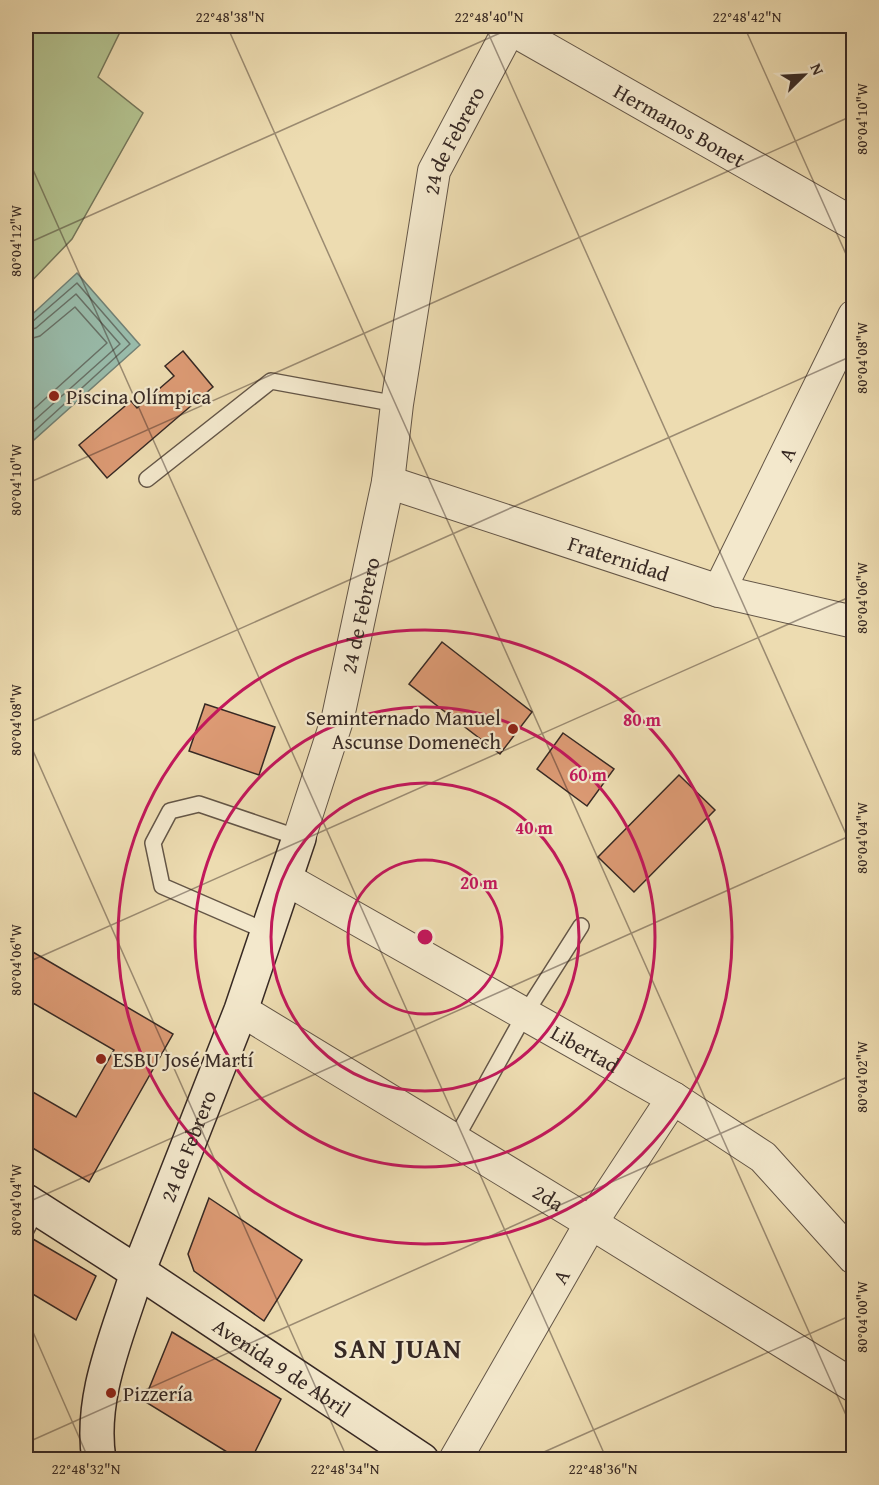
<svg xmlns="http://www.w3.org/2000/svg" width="879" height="1485" viewBox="0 0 879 1485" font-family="'Gentium Book Plus',serif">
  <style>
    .green { fill: #b3c28f; stroke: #75765a; stroke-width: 1.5 }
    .water { fill: #99bcab; stroke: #728175; stroke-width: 1.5 }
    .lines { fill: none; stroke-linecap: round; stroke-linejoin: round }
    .shore { stroke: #687268; stroke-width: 1.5 }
    .building { fill: #dc9a74; stroke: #372924; stroke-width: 1.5 }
    .lane-casing { stroke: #645647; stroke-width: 18 }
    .street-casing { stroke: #645647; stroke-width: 34 }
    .secondary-casing { stroke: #372924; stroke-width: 36 }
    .lane { stroke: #f3e8cc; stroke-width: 15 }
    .street { stroke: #f3e8cc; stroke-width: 32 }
    .secondary { stroke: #f3e8cc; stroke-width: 33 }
    .ticks { fill: none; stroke: #372924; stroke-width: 1.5; stroke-opacity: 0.45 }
    .ring { fill: none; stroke: #c2185b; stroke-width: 3 }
    .poi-dot { fill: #8f2418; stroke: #f3e8cc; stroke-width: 2 }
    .labels { text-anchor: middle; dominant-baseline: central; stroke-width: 4.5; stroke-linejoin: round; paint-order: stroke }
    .street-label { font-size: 21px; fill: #372924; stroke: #f3e8cc }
    .poi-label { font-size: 21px; fill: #372924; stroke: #f3e8cc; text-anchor: start }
    .district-label { font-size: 27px; font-weight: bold; letter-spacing: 1.5px; fill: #372924; stroke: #f3e8cc }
    .centre { fill: #c2185b; stroke: #f3e8cc; stroke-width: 3 }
    .ring-label { font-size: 18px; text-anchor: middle; font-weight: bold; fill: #c2185b; stroke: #f3e8cc; stroke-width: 4.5; stroke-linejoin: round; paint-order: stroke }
    .neatline { fill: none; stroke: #372924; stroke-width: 2 }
    .ticks-label { font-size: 15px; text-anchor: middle; fill: #372924 }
  </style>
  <rect width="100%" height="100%" fill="#eddcb1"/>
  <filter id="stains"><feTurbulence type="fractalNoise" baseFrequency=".00333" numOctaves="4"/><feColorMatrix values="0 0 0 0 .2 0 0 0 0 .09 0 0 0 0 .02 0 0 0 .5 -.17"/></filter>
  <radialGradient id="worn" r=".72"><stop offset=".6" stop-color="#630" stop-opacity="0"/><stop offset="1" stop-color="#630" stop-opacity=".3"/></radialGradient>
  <polygon class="green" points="26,26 123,26 98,77 143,113 72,239 26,287"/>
  <polygon class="water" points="77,273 140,345 26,447 26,320"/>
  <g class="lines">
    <g class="shore">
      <polyline points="26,323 32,322 77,283 130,344 26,439"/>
      <polyline points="26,331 36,328 76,294 120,344 26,428"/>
      <polyline points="26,340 40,336 75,307 107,343 26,416"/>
    </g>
  </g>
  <g class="building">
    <polygon points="183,351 213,387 107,478 79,445 131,401 137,408 174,376 165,366"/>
    <polygon points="442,642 532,712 500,754 409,684"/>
    <polygon points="205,704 275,727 259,775 189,751"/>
    <polygon points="563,733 614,769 587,806 537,769"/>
    <polygon points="679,775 715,810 634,892 598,857"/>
    <polygon points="26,948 173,1034 89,1182 26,1144 26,1088 76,1117 114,1050 26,999"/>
    <polygon points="209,1198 302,1260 264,1321 194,1271 188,1254"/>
    <polygon points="33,1239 96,1276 76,1320 26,1290 26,1253"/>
    <polygon points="172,1332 281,1399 251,1460 240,1460 144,1401"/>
  </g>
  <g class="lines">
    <g class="lane-casing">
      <g id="lane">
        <polyline points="147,479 271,381 397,404"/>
        <polyline points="268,932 162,886 153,843 170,811 199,804 299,838"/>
        <polyline points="455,1140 525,1014 581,926"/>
        <polyline points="26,1230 38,1208"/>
      </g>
    </g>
    <g class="street-casing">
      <g id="street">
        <path id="s1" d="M506,26L854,224"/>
        <path id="s2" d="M388,482L719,591L854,622"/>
        <path id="s3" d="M719,591L854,316"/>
        <path id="s4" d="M299,838L338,717L388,482L397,404L434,171L511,26"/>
        <path id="s5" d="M286,879L673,1098L763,1157L854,1258"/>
        <path id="s6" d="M241,1010L591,1223L854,1386"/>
        <path id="s7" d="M455,1460L591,1223L673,1098"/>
      </g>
    </g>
    <g class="secondary-casing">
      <g id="secondary">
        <polyline points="26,1201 132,1269"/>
        <path id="s8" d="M140,1267L241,1010L299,838"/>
        <path id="s9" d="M144,1275L422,1460"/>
        <path d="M99,1460C89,1398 117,1337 135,1279"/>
      </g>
    </g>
    <use href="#lane" class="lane"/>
    <use href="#street" class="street"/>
    <use href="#secondary" class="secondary"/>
  </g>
  <path class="ticks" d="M227,26L854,1433M485,26L854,852M744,26L854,272M26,154L607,1460M26,244L516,26M26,484L854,115M26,724L854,355M26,735L348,1460M26,963L854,595M26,1203L854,834M26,1316L89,1460M26,1443L854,1074M526,1460L854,1314"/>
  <g class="ring">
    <circle cx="425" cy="937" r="77"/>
    <circle cx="425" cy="937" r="154"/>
    <circle cx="425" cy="937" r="230"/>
    <circle cx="425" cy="937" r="307"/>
  </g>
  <g class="poi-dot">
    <circle cx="54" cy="396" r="6"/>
    <circle cx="513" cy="729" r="6"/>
    <circle cx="101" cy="1059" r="6"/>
    <circle cx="111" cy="1393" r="6"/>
  </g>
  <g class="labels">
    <g class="street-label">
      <text stroke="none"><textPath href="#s1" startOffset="200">Hermanos Bonet</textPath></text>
      <text stroke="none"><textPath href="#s4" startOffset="717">24 de Febrero</textPath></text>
      <text stroke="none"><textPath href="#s3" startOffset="153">A</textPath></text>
      <text stroke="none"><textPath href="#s2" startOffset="243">Fraternidad</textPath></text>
      <text stroke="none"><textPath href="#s4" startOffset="231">24 de Febrero</textPath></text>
      <text stroke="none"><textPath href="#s5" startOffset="344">Libertad</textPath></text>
      <text stroke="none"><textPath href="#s8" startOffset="130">24 de Febrero</textPath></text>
      <text stroke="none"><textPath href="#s6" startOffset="360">2da</textPath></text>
      <text stroke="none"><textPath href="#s7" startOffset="212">A</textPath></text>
      <text stroke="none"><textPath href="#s9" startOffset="166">Avenida 9 de Abril</textPath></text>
    </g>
    <g class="poi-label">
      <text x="66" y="396">Piscina Olímpica</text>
      <text x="501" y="717" text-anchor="end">Seminternado Manuel<tspan x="501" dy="24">Ascunse Domenech</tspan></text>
      <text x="113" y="1059">ESBU José Martí</text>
      <text x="123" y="1393">Pizzería</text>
    </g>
    <g class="district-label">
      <text x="398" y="1348">SAN JUAN</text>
    </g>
  </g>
  <circle cx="425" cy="937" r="9" class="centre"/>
  <g class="ring-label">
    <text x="642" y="726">80 m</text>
    <text x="588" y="781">60 m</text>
    <text x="534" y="834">40 m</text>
    <text x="479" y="889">20 m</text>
  </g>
  <rect width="879" height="1485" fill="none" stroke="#eddcb1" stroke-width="66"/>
  <g transform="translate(804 75) rotate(66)" stroke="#f3e8cc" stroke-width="4.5" paint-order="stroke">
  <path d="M0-4.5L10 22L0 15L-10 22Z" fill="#372924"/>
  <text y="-9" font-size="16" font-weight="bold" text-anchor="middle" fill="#372924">N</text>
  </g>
  <rect x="33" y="33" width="813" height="1419" class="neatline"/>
  <g class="ticks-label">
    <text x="230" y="22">22°48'38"N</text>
    <text x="489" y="22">22°48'40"N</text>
    <text x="747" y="22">22°48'42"N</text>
    <text transform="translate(862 119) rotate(-90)" y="5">80°04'10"W</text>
    <text transform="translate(16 241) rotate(-90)" y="5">80°04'12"W</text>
    <text transform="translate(862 358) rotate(-90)" y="5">80°04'08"W</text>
    <text transform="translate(16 480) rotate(-90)" y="5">80°04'10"W</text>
    <text transform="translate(862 598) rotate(-90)" y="5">80°04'06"W</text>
    <text transform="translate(16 720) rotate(-90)" y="5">80°04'08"W</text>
    <text transform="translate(862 838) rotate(-90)" y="5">80°04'04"W</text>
    <text transform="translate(16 960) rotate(-90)" y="5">80°04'06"W</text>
    <text transform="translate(862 1077) rotate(-90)" y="5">80°04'02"W</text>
    <text transform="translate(16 1200) rotate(-90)" y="5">80°04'04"W</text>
    <text transform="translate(862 1317) rotate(-90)" y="5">80°04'00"W</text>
    <text x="86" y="1474">22°48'32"N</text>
    <text x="345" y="1474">22°48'34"N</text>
    <text x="603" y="1474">22°48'36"N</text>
  </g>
  <rect width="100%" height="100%" filter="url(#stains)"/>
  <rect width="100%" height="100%" fill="url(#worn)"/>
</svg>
